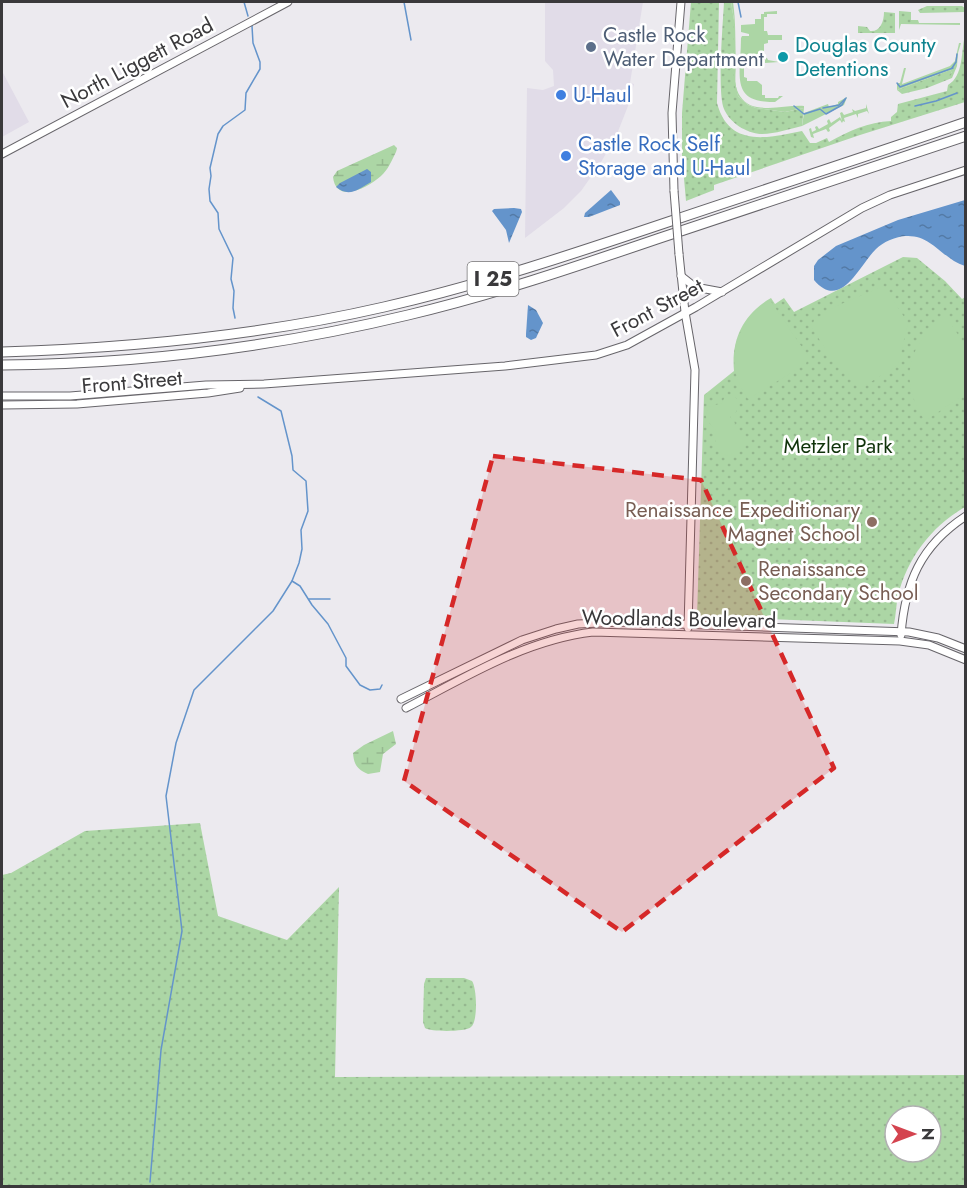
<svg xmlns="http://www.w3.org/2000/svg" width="967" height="1188" viewBox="0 0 967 1188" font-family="Jost,sans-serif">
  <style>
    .built { fill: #e1dce8 }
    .grass { fill: url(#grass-dots); fill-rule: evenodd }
    .wetland { fill: url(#wetland-marsh) }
    .garden { fill: #acd6a5 }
    .water { fill: url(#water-ripples) }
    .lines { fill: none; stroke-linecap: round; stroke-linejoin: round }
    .stream { stroke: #6494cb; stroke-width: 1.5 }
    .secondary-casing { stroke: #67656a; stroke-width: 9 }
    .highway-casing { stroke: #67656a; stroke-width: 11 }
    .secondary { stroke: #fff; stroke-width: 7 }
    .highway { stroke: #fff; stroke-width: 9 }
    .secondary-bridge-casing { stroke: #67656a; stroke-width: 9; stroke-linecap: butt }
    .secondary-bridge { stroke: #fff; stroke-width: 7 }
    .marked { fill: #d62828; fill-opacity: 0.2; stroke: #d62828; stroke-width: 4.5; stroke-dasharray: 12 8; stroke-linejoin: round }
    .service-dot { fill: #5c6f8a; stroke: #fff; stroke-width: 2 }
    .culture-dot { fill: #0f9aa8; stroke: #fff; stroke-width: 2 }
    .shop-dot { fill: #3f7fe0; stroke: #fff; stroke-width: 2 }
    .education-dot { fill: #8d6e63; stroke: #fff; stroke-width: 2 }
    .labels { text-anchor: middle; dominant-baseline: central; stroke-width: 5; stroke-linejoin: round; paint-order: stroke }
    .shield { fill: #fff; stroke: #757476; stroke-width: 1.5 }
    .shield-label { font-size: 20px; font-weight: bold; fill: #3a393b }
    .service-label { font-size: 21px; fill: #4e5e75; stroke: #fff; text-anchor: start }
    .culture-label { font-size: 21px; fill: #0d838f; stroke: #fff; text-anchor: start }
    .street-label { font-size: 21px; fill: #3a393b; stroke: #fff }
    .shop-label { font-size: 21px; fill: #366cbe; stroke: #fff; text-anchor: start }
    .park-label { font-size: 21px; fill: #10330b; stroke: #fff }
    .education-label { font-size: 21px; fill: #785e54; stroke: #fff; text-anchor: end }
  </style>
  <defs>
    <pattern id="grass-dots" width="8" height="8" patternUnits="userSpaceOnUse" patternTransform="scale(1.5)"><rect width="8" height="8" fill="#acd6a5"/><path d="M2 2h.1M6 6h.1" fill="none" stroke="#95b88f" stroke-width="1.8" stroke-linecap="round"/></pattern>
    <pattern id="wetland-marsh" width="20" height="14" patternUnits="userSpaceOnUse" patternTransform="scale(1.5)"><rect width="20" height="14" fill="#acd6a5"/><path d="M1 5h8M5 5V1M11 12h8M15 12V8" fill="none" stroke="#95b88f"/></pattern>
    <pattern id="water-ripples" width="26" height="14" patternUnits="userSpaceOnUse" patternTransform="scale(1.5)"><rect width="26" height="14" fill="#6494cb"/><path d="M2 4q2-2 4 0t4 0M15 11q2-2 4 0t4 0" fill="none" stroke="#537aa6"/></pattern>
  </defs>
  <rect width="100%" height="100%" fill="#eceaef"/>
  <g class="built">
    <polygon points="545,2 643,2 630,83 634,84 628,106 617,134 600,164 581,191 564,208 525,238 527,88 543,90 554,86 553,70 545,61"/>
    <polygon points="2,71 29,122 2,137"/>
  </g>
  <g class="grass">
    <path d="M691,2H719L717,103C729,148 768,138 802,131L810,143H816L827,138L829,142C849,131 868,122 891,121V117L897,112L898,104L947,91L948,85C964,76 961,50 965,35V102L860,135L714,185V190L686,201L682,156V113Z"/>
    <path d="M724,2H731L734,20V77L738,96L748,105L756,108L785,112L804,108L802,126C789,129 775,134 761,134C746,133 730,123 724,109C717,93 723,23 724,2Z"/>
    <polygon points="927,6 962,6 965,8 965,12 920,13 918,10"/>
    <polygon points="899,11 911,12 911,20 918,20 919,23 960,23 960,25 901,24 899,30"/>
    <path d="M884,12L895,13V33H858V26L867,27L870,31C880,32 884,22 884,12Z"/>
    <polygon points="950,70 952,73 952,78 927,88 902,94 897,90"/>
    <path d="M903,257L917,258L945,281L962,299L965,297V507C932,526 907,558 898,596C896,605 896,615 894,624L697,616L704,395L734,371C731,340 743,314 771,298L775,304L784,298L794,312Z"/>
    <path d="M200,823L218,916L287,940L339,887L335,1077L965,1075V1186H2V875L11,873L85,831ZM895,1116H931V1152H895Z"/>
    <path d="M426,978H464L472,981C477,988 478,1022 471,1027C466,1032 431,1032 425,1028L423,1022L424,984Z"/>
  </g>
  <g class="wetland">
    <path d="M394,145L397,148L396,152C392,160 388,170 381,176C369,187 336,205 333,177L337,171Z"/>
    <path d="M393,731L396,744L383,754L380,772L368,774C357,769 354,765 353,753L364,745Z"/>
  </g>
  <g class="garden">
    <path d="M731,2H733C736,22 735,42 736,62C736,71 734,82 737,90C740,99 748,106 757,107C773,110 789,105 804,106V108L785,112L756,108L748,105L738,96L734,84V20Z"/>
    <path d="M777,11V14H767V17H764V31H767L768,35H782V40H768V43L764,44V57L767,58L768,60L779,62L765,63V60H748L747,64H744V77L747,78V81H757L762,85V95H765V98H778L779,96H783L775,102C729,103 741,75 741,38L742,36H749V34L741,32V25L755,24V19H761V14H764V12Z"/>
    <polygon points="959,43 961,43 958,53 957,66 952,78 950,76 952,73 950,70 897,90 897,83 900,83 904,68 906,68 902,84 950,66 955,61"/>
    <polygon points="847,97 844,105 802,126 804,113 828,104 829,107 838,104 838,102"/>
    <polygon points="866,104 869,114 867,111 858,114 858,118 856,114 844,118 845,122 843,121 842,123 840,120 829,128 830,131 828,132 826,129 813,134 814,138 811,137 809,129 811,128 812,132 816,130 815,127 817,126 819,129 828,124 827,121 829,119 831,123 840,117 842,121 840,113 842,112 844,115 853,112 852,109 855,111 866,108"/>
    <polygon points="884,286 908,323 898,365 861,388 826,350 812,328 814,320 834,307"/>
    <path d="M770,300L808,356L806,364L748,399C722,361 734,325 770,300Z"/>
    <path d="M947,317L965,346V394L925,421C898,380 907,343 947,317Z"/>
    <path d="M726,394L734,396L740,402L736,412L730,417L735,423L734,426L745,439L744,443L729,456C714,453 716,441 715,429C709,422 702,418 709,407L722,403Z"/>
  </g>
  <g class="water">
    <path d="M367,169L371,172V182C359,189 349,198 336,187L340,183Z"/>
    <polygon points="611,190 620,202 620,205 589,217 584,217 585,213"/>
    <path d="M965,200V266C942,259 932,234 905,236C895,237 883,242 876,249C860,264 841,312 814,280V266L818,260L836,246L898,220Z"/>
    <polygon points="514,208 521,209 522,212 509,243 506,230 492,211 494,209"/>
    <polygon points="528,305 536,310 543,323 536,338 531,340 526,337 526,334"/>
  </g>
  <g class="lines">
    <g class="stream">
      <polyline points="244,2 248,16"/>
      <polyline points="404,2 411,40"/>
      <polyline points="738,2 741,17"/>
      <polyline points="952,68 956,62 957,54"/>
      <polyline points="838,71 841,69"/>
      <polyline points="897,83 900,87 953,68"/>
      <polyline points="794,106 804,114 820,109 826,114 842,105 846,98"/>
      <polyline points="915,106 936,101 957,93"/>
      <polyline points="823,108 839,105 845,99"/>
      <polyline points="235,318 233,308 234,291 231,279 233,258 219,229 218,213 210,201 209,189 211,176 210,168 218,134 223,126 245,110 246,93 260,69 260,62 253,43 252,26"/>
      <polyline points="258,397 281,411 292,456 293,470 306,481 308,511 301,530 302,549 299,563 292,581 300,586 312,605 328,624 346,658 346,666 360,685 370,690 380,689 382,685"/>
      <polyline points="309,599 330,599"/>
      <polyline points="150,1182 161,1050 182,931 166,796 176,743 194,690 273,611 292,581"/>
    </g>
    <g class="secondary-casing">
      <g id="secondary">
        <polyline points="2,154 288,2"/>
        <polyline points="674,191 672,113 681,2"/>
        <polyline points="679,254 685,312 695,370 688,628"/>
        <polyline points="681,276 695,287 722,292"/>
        <polyline points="2,396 70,396 206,385 264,384 505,366 596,355 627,345 696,307 862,208 890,195 966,170"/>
        <polyline points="2,405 77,404 208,393 240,388"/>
        <path d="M901,635C905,583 920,546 966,516"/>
        <polyline points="401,699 522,640 556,629 578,624 620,622 909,632 938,638 966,649"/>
        <path d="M406,708C466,677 525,640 593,632L900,641L929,645L966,660"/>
      </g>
    </g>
    <g class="highway-casing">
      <g id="highway">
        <path d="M2,352C130,348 258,336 384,307C481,285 576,253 671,221C769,188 868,156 966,122"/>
        <path d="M2,365C138,364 275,347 408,315C493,295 575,267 657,239C760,204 863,170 966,136"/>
      </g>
    </g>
    <use href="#secondary" class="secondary"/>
    <use href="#highway" class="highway"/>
    <g class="secondary-bridge-casing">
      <polyline id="secondary-bridge" points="674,191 679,254"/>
    </g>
    <use href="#secondary-bridge" class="secondary-bridge"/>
  </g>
  <path class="marked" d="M493,456L701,480L834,768L622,932L404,781Z"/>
  <circle class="service-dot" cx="591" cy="47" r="6"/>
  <circle class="culture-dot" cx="783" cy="57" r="6"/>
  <g class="shop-dot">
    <circle cx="561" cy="95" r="6"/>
    <circle cx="566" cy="156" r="6"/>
  </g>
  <g class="education-dot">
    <circle cx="872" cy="522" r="6"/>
    <circle cx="746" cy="581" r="6"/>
  </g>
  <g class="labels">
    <rect class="shield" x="467.5" y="262" width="51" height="34" rx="4.5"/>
    <g class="shield-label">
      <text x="493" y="279">I 25</text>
    </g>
    <g class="service-label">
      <text x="603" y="35">Castle Rock<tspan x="603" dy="24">Water Department</tspan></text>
    </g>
    <g class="culture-label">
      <text x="795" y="45">Douglas County<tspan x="795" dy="24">Detentions</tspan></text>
    </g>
    <g class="street-label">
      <text transform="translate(137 63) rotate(-28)">North Liggett Road</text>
      <text transform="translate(657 308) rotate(-28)">Front Street</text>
      <text transform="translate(132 382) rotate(-5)">Front Street</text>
      <text transform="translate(679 619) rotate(1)">Woodlands Boulevard</text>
    </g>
    <g class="shop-label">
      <text x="573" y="95">U-Haul</text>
      <text x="578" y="144">Castle Rock Self<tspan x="578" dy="24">Storage and U-Haul</tspan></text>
    </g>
    <g class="park-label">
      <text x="838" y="446">Metzler Park</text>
    </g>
    <g class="education-label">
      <text x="860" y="510">Renaissance Expeditionary<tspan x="860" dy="24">Magnet School</tspan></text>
      <text x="758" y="569" text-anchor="start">Renaissance<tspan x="758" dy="24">Secondary School</tspan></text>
    </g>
  </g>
  <rect width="967" height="1188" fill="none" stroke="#3a393b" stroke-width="6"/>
  <g transform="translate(913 1134) rotate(90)"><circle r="28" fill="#ffffff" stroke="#b0b0b1" stroke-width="1.5"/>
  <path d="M0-4.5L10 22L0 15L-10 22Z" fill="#d4444f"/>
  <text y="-9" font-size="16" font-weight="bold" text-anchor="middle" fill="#3a393b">N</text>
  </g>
</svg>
